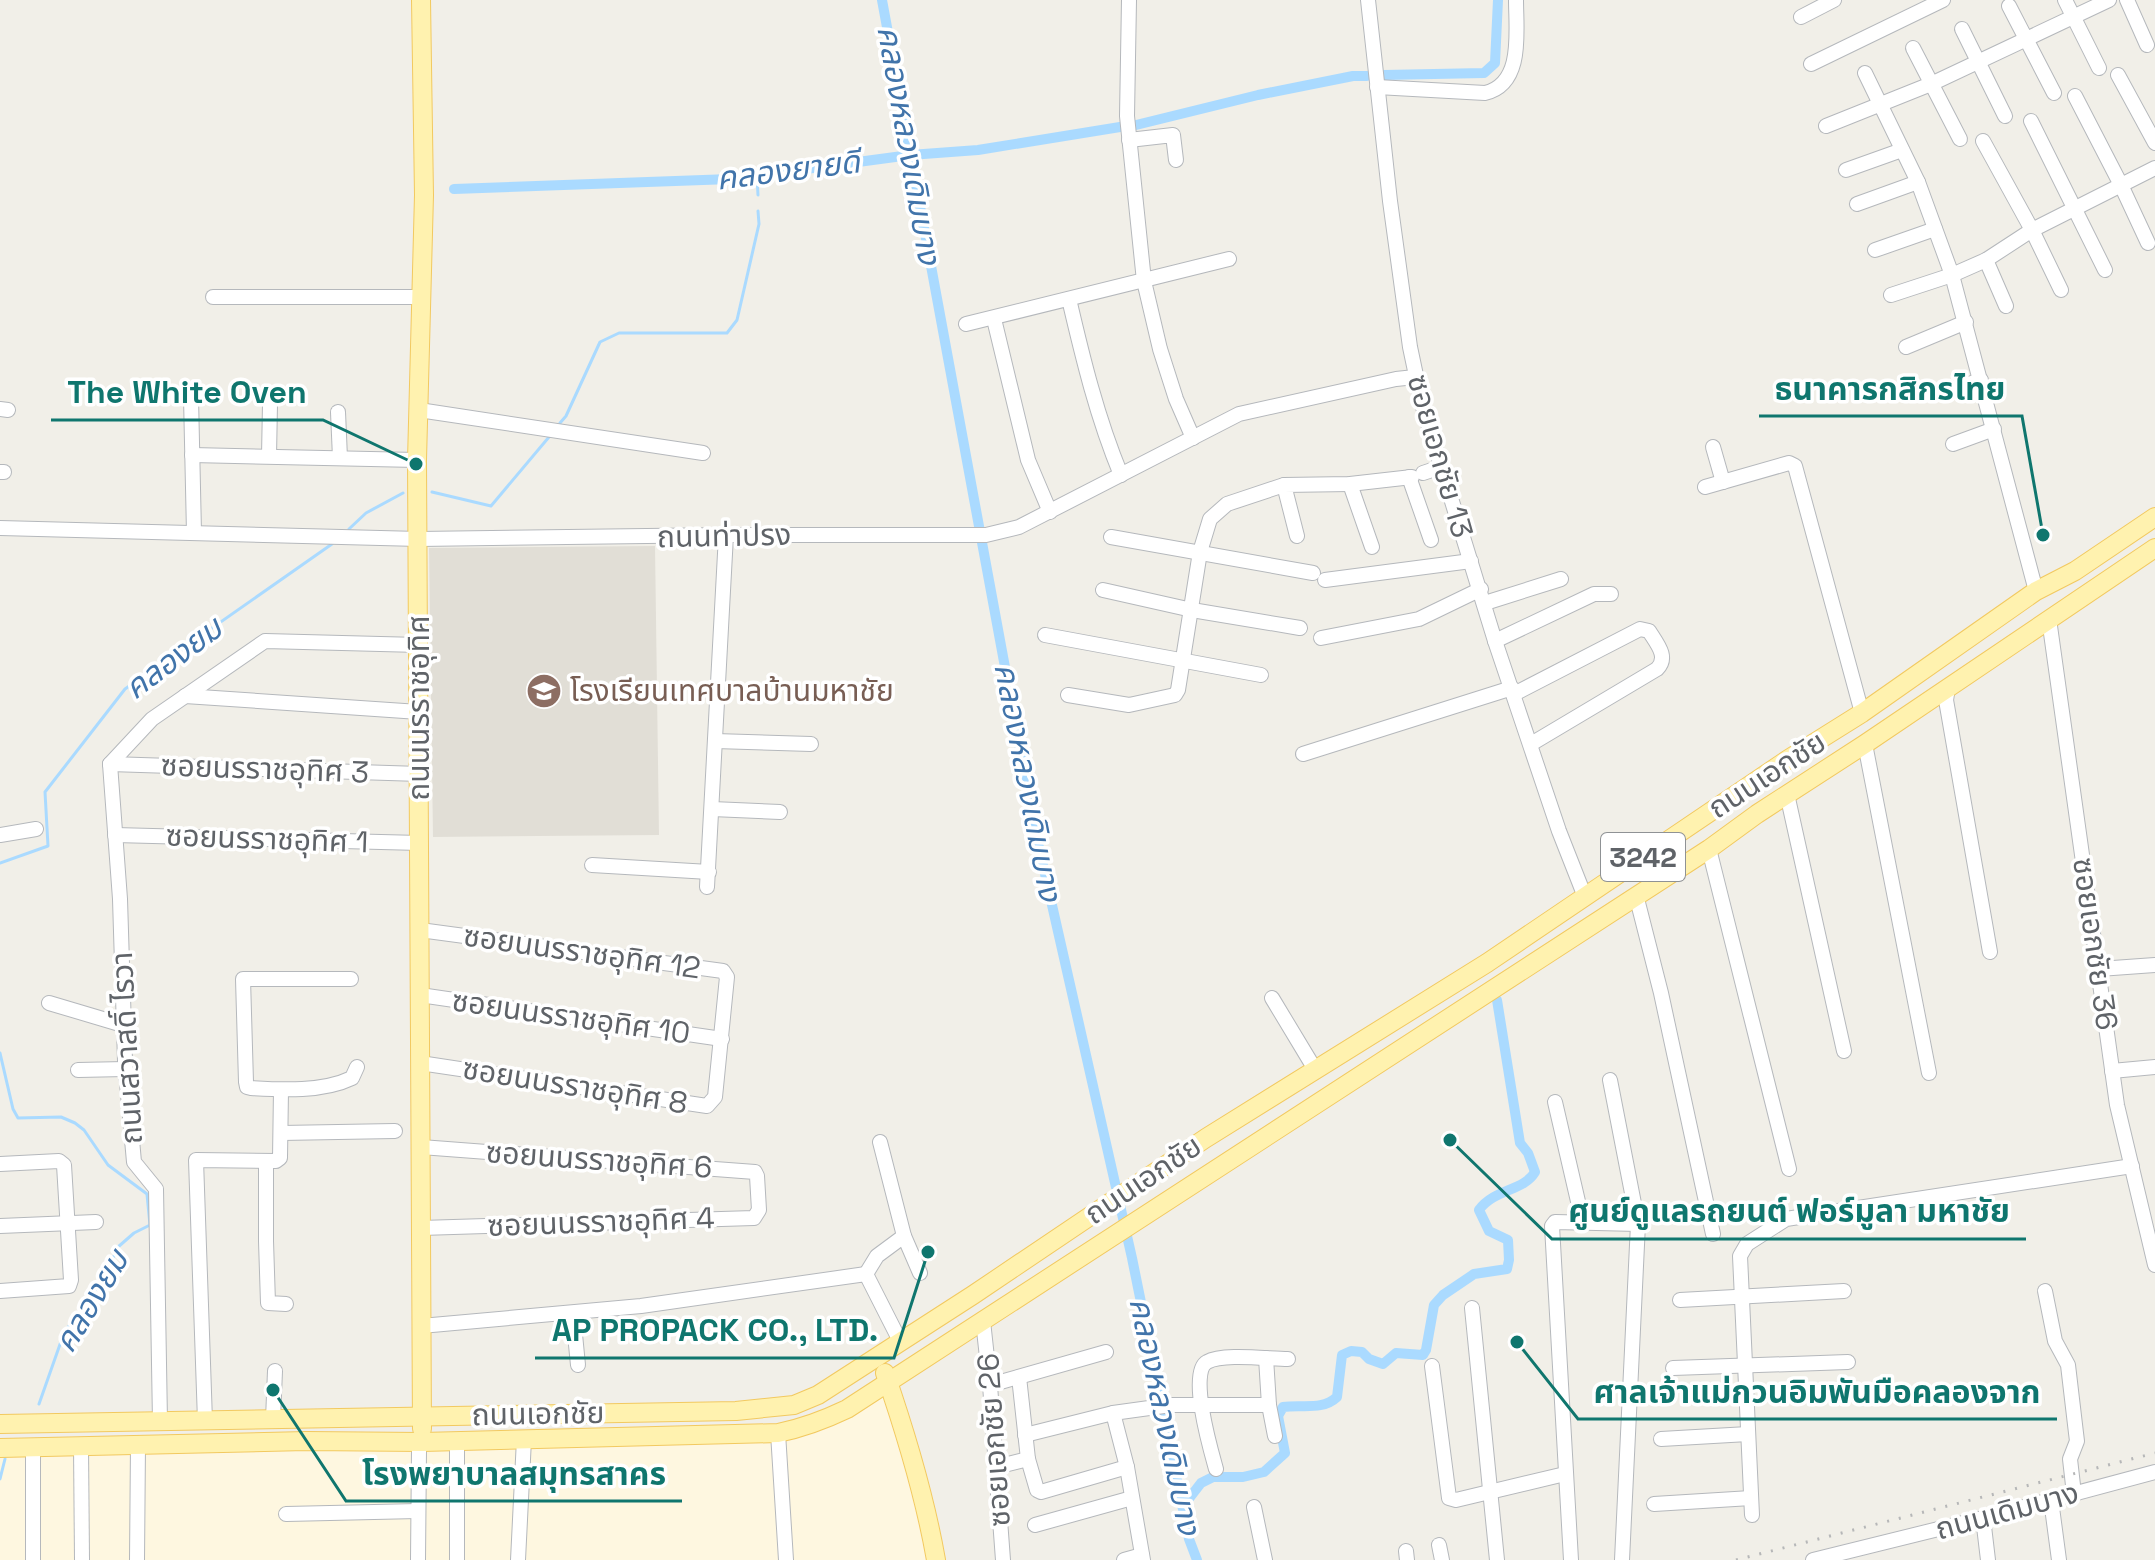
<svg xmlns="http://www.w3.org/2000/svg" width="2155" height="1560" font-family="'Space Grotesk','Noto Sans Thai',sans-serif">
<rect width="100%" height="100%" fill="#f1efe8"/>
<polygon fill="#fef7e0" points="888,1382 932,1560 0,1560 0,1448 778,1433"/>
<polygon fill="#e1ded6" points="655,546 659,835 433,837 429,548"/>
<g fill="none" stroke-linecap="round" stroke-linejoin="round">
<g stroke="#aadaff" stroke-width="3">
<polyline points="757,176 758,195"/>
<polyline points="560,423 566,416 600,342 619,333 727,333 737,320 759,224 758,211"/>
<polyline points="432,492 491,506 549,437"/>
<polyline points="349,529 366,513 403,493"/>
<polyline points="0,863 48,846 45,792 125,689 332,544"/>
<polyline points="0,1053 13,1109 18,1118 61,1117 75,1123 84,1130 108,1165 147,1194 150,1225 134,1233 118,1247 104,1278 64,1333 39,1404"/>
<polyline points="0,1479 5,1459"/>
</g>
<g stroke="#aadaff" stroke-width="10">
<polyline points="882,0 1035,830 1132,1258 1189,1539 1197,1560"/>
<polyline points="1384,75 1484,73 1495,63 1498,0"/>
<polyline points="1136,125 1258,95 1353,76 1367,76"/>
<polyline points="454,189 731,179 910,155 978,150 1120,127"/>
<path d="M1184,1505L1201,1483L1213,1477H1243L1264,1472L1285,1453L1278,1416L1283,1407C1302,1404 1322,1411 1337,1397L1342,1355L1351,1351L1362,1352L1369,1359L1383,1364L1396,1353L1423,1355L1426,1350L1434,1305L1443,1295L1474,1274L1507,1269L1509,1260L1508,1240L1489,1231L1479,1210C1494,1189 1524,1191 1535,1172L1528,1153L1520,1143L1497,1000"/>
</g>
<defs>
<g id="minor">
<polyline points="1129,0 1127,116 1144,281 1160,349 1176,399 1193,438"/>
<polyline points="1368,0 1390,201 1410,347 1422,404 1495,641 1559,831 1585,897"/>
<polyline points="2065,0 2099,68"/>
<polyline points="2127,0 2147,45"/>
<polyline points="2009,6 2054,93"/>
<polyline points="1801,17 1834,0"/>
<polyline points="1962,29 2005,116"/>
<polyline points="1913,48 1960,139"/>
<polyline points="1811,64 1943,0"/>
<polyline points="1865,73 1918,182 1952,275 2036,591"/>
<polyline points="2118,75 2155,143"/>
<path d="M1377,87L1485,93C1524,84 1516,31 1516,0"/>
<polyline points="2075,96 2121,185 2148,243"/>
<polyline points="2031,121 2105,270"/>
<polyline points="1826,126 1931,84 2109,0"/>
<polyline points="1129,140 1173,135 1176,160"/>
<polyline points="1983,141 2032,230 2061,290"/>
<polyline points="1846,170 1902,150"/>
<polyline points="1857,204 1918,182"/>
<polyline points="1875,250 1935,229"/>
<polyline points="1986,260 2006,306"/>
<polyline points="1891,295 1952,275 1986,260 2032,230 2155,168"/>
<polyline points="213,297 420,297"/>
<path d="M1069,299C1083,359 1097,417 1121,475"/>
<polyline points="994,319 1028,460 1050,512"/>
<polyline points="966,324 1229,259"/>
<polyline points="1906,347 1966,322"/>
<polyline points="1939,394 1981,380"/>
<polyline points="191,397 194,533"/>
<polyline points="0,409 8,410"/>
<polyline points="419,410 703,453"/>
<polyline points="338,412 340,458"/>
<polyline points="1953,444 1994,429"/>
<polyline points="1713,447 1723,482"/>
<polyline points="192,455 417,460"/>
<polyline points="269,456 270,404"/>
<polyline points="0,472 4,472"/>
<polyline points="1423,473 1441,467"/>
<polyline points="1409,477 1431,540"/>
<polyline points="1350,484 1372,547"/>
<polyline points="1705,487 1789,463 1795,466 1862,713"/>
<polyline points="0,528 419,539 726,535 986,535 1019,527 1239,414 1396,379 1415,377"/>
<polyline points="1297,536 1284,485 1350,484 1412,477"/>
<polyline points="1111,537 1313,573"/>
<polyline points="1325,580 1471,561"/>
<polyline points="1103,590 1192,610 1300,628"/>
<polyline points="1485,603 1561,579"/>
<polyline points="2049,619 2117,1105 2155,1265"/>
<polyline points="1045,635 1261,675"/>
<polyline points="1321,638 1419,619 1481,589"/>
<polyline points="1495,641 1594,594 1611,594"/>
<polyline points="1948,688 1946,700 1990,952"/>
<path d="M1514,694L1640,629L1649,631C1657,644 1669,657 1657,669L1531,744"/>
<polyline points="1068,695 1129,705 1175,695 1178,690 1200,552 1210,519 1227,504 1284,485"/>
<polyline points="185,696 419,712"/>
<polyline points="715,741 811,744"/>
<polyline points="1865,744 1929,1073"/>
<polyline points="1303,754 1512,688"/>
<polyline points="110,764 120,899 125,1061 134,1162 156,1189 160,1421"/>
<polyline points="110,764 152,719 265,641 419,645"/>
<polyline points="110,764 420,774"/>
<polyline points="1787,794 1844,1051"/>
<polyline points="712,809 780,812"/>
<polyline points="0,835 36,829"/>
<polyline points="115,835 420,843"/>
<polyline points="1709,849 1789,1169"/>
<polyline points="592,865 709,872"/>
<polyline points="707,887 726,535"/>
<polyline points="1636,895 1661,993 1713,1234"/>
<polyline points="420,930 723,971 727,977 715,1097 707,1106 420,1063"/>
<polyline points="2099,969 2155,965"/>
<path d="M351,979H243L246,1082L247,1087L251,1088C282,1090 323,1092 352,1078L357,1067"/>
<polyline points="420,995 722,1039"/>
<polyline points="1272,998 1316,1071"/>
<polyline points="49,1003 123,1025"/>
<polyline points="78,1070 125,1069"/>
<polyline points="2112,1071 2155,1067"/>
<polyline points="1610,1080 1638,1224 1622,1560"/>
<polyline points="1555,1102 1583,1223"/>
<polyline points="281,1133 395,1131"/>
<polyline points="880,1142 904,1236 920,1273"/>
<polyline points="421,1147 755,1172 757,1176 759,1210 754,1218 421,1228"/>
<polyline points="266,1161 266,1241 268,1303 286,1304"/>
<polyline points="0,1164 59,1161 64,1165 71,1280 69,1286 0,1291"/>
<polyline points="0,1226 96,1222"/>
<polyline points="866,1274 877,1256 904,1236"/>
<polyline points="2045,1291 2055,1341 2068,1365 2076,1433 2077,1441 2070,1459 2074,1494"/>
<polyline points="1680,1300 1844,1291"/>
<polyline points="1472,1308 1497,1560"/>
<polyline points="573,1314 578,1365"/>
<polyline points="983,1321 990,1385 1003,1560"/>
<polyline points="421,1326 641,1306 866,1274 900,1341"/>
<polyline points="1266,1358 1269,1405 1275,1436"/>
<polyline points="1432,1366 1449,1498 1456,1500 1565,1474"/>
<polyline points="1673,1368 1848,1362"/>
<polyline points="1019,1377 1028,1459"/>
<polyline points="990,1385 1106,1352"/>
<polyline points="273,1419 275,1371"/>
<polyline points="205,1421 196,1160 276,1161 280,1158 281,1090"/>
<polyline points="778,1433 786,1560"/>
<polyline points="1025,1435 1113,1413"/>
<polyline points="1661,1439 1748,1434"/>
<polyline points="457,1441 457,1560"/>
<polyline points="81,1446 82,1560"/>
<polyline points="996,1467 1028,1459 1037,1490 1041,1492 1127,1467"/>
<path d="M1216,1469C1211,1451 1188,1372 1207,1362C1223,1353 1268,1359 1288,1359"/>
<polyline points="2051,1500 2059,1560"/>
<polyline points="1654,1504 1751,1498"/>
<polyline points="1254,1507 1265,1560"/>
<polyline points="286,1514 418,1511"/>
<polyline points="1752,1515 1740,1256 1747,1244 1786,1219 2132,1166"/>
<polyline points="1983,1518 1988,1560"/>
<polyline points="1035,1525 1132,1498"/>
<polyline points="1439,1545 1442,1560"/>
<polyline points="1406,1551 1407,1560"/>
<polyline points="33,1560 33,1447"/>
<polyline points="137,1560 138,1445"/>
<polyline points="418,1560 419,1450 422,1442"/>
<polyline points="518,1560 524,1439"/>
<polyline points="1124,1560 1142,1555"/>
<polyline points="1143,1560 1127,1467 1113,1413 1171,1405 1269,1405"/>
<polyline points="1571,1560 1552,1226 1555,1222 1638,1224"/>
<polyline points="1813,1560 1983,1518 2155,1472"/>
</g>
<g id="major">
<polyline points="421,0 424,195 417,460 422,1429"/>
<path d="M885,1373C906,1434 925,1497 936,1560"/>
<polyline points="0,1424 736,1411 794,1405 818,1395 973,1295 1206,1138 1487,963 1787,760 1862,713 2036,591 2075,571 2155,517"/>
<path d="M0,1448L306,1441L422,1442L778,1433C803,1428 824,1420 847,1409L1709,849L1757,814L1865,744L2155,548"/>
</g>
</defs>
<use href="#minor" stroke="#b5b8bc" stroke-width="16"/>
<use href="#major" stroke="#f2c960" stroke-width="20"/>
<use href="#minor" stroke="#fff" stroke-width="14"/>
<use href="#major" stroke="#fff2af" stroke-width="18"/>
<polyline stroke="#b6b7b8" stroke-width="3" stroke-dasharray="2 10" stroke-linecap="butt" points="1736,1560 2155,1453"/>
</g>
<defs>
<symbol id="school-disc" viewBox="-11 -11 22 22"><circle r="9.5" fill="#8d6e63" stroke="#fff"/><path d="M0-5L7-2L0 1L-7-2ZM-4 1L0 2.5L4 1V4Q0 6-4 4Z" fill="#fff"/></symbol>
</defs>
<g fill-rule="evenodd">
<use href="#school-disc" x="524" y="671" width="40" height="40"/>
</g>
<g text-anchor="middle" stroke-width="7" stroke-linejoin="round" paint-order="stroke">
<rect fill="#fff" stroke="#8f9295" stroke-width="2" x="1601" y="833" width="84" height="48" rx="6"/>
<g font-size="28" font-weight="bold" fill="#5f6368">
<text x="1643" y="867">3242</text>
</g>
<g font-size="30" fill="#5f6368" stroke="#fff">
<text transform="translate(1440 456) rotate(74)" y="10">ซอยเอกชัย 13</text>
<text transform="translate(724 536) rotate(-1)" y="10">ถนนท่าปรง</text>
<text transform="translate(419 708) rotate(-90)" y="10">ถนนนรราชอุทิศ</text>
<text transform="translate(265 769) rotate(2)" y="10">ซอยนรราชอุทิศ 3</text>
<text transform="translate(1767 775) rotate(-33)" y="10">ถนนเอกชัย</text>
<text transform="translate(267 839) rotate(2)" y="10">ซอยนรราชอุทิศ 1</text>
<text transform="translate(2095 944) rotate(82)" y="10">ซอยเอกชัย 36</text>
<text transform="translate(582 952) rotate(8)" y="10">ซอยนนรราชอุทิศ 12</text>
<text transform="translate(571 1017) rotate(8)" y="10">ซอยนนรราชอุทิศ 10</text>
<text transform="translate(127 1048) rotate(-93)" y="10">ถนนสวาสดิ์ ไรวา</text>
<text transform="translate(575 1086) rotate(9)" y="10">ซอยนนรราชอุทิศ 8</text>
<text transform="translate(599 1160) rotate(4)" y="10">ซอยนนรราชอุทิศ 6</text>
<text transform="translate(1143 1180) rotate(-34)" y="10">ถนนเอกชัย</text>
<text transform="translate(601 1222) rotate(-2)" y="10">ซอยนนรราชอุทิศ 4</text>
<text transform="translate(538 1414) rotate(-1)" y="10">ถนนเอกชัย</text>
<text transform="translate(994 1440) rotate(-94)" y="10">ซอยเอกชัย 26</text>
<text transform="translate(2007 1511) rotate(-15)" y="10">ถนนเดิมบาง</text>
</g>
<g font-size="30" fill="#785e54" stroke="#fff" text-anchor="start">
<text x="570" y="701">โรงเรียนเทศบาลบ้านมหาชัย</text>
</g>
<g font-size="32" font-style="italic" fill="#4174aa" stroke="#fff">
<text transform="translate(909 145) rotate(80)" y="11">คลองหลวงเดิมบาง</text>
<text transform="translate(788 170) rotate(-7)" y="11">คลองยายดี</text>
<text transform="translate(173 658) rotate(-37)" y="11">คลองยม</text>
<text transform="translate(1028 782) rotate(79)" y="11">คลองหลวงเดิมบาง</text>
<text transform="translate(91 1301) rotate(-59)" y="11">คลองยม</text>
<text transform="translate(1165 1416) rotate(78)" y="11">คลองหลวงเดิมบาง</text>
</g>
</g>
<path fill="none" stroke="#0f766e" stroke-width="3" d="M2043 535L2022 416H1759M416 464L323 420H51M1450 1140L1552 1239H2026M928 1252L894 1358H535M1517 1342L1578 1419H2057M273 1390L346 1501H682"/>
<g fill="#0f766e" stroke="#fff" stroke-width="3">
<circle cx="2043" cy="535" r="8"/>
<circle cx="416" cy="464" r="8"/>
<circle cx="1450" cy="1140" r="8"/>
<circle cx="928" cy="1252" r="8"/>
<circle cx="1517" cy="1342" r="8"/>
<circle cx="273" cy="1390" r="8"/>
</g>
<g font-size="32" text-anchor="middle" font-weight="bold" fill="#0f766e" stroke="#fff" stroke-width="7" stroke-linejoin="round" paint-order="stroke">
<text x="1890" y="400">ธนาคารกสิกรไทย</text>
<text x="187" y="403">The White Oven</text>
<text x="1789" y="1222">ศูนย์ดูแลรถยนต์ ฟอร์มูลา มหาชัย</text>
<text x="715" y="1341">AP PROPACK CO., LTD.</text>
<text x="1817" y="1403">ศาลเจ้าแม่กวนอิมพันมือคลองจาก</text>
<text x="514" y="1485">โรงพยาบาลสมุทรสาคร</text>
</g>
</svg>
